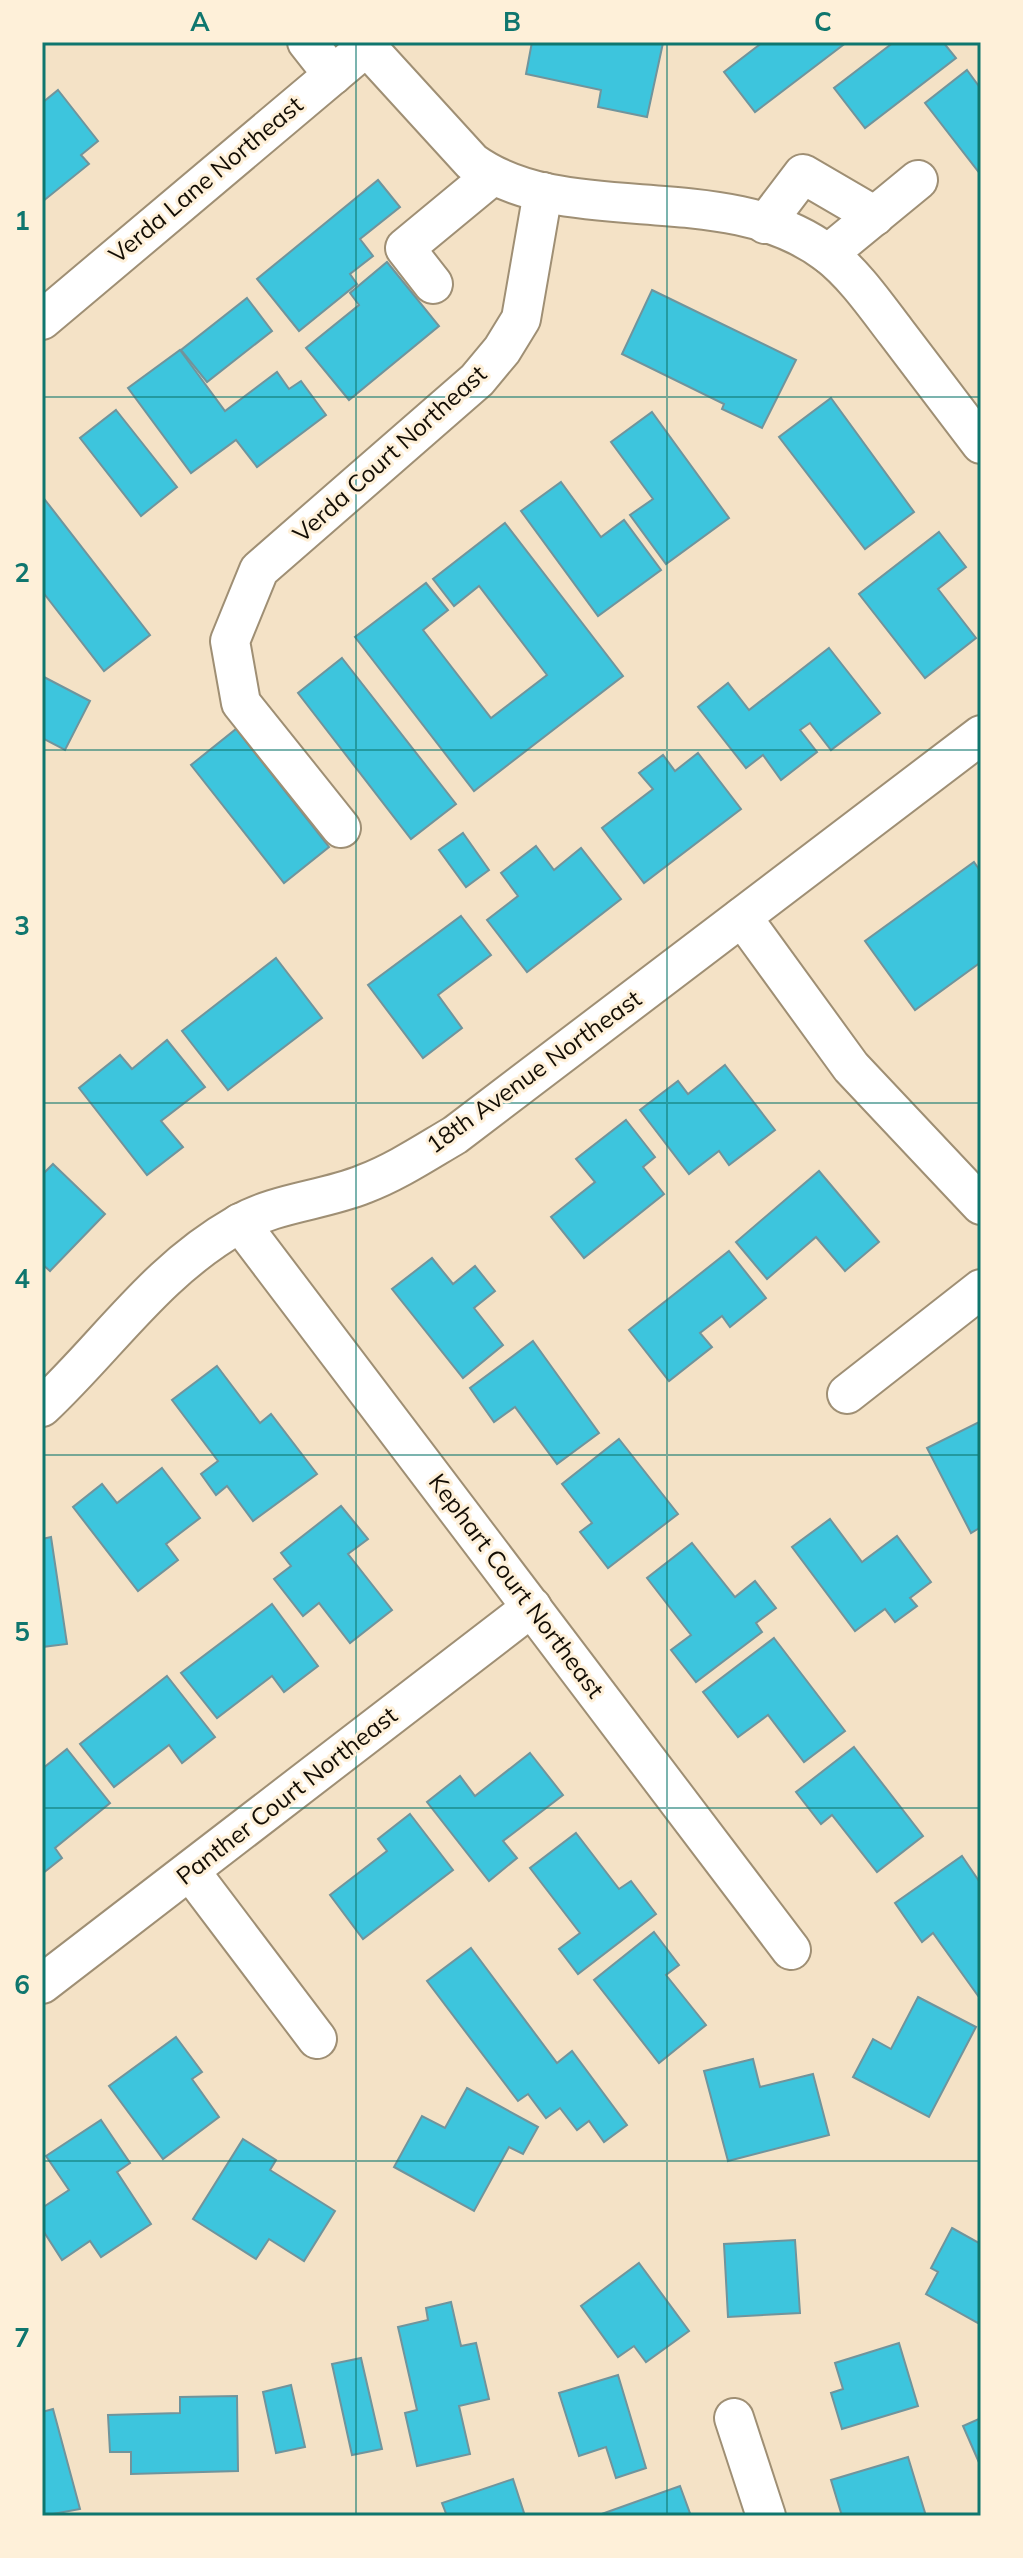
<svg xmlns="http://www.w3.org/2000/svg" width="1023" height="2558" font-family="Mulish,sans-serif">
<rect width="100%" height="100%" fill="#f4e2c6"/>
<g fill="#3dc5dd" stroke="#70949c" stroke-width="2">
<polygon points="532,42 663,43 647,117 598,107 601,90 526,74"/>
<polygon points="763,42 847,42 755,112 724,72"/>
<polygon points="894,42 943,42 956,58 865,128 834,88"/>
<polygon points="967,70 981,89 981,175 925,103"/>
<polygon points="58,90 98,141 81,155 89,164 42,202 42,103"/>
<polygon points="378,180 400,207 360,239 373,256 350,274 357,284 299,331 257,279"/>
<polygon points="387,262 439,326 349,400 306,348 359,305 350,293"/>
<polygon points="652,290 796,360 762,428 722,409 724,404 622,354"/>
<polygon points="247,298 272,331 207,382 181,350"/>
<polygon points="180,350 225,411 277,372 289,389 301,381 326,415 257,467 236,440 191,473 128,388"/>
<polygon points="831,398 914,512 865,549 779,437"/>
<polygon points="116,410 177,487 141,516 80,438"/>
<polygon points="652,412 729,518 666,564 630,515 653,499 611,442"/>
<polygon points="561,482 601,537 624,520 661,570 598,616 521,511"/>
<polygon points="42,496 150,635 104,671 42,591"/>
<polygon points="505,523 623,676 474,791 355,637 426,583 448,610 423,630 491,718 547,675 479,586 454,606 433,579"/>
<polygon points="939,532 966,567 938,589 976,638 925,678 859,594"/>
<polygon points="829,648 880,713 831,750 810,723 800,730 817,752 781,780 763,755 746,768 698,707 728,683 749,710"/>
<polygon points="342,658 456,804 411,839 298,693"/>
<polygon points="42,676 90,701 65,750 42,738"/>
<polygon points="236,729 329,847 284,883 191,765"/>
<polygon points="698,753 741,809 644,883 602,828 653,789 639,773 663,755 675,771"/>
<polygon points="463,833 489,870 466,887 439,850"/>
<polygon points="536,846 554,870 581,848 621,899 527,972 487,920 518,896 501,873"/>
<polygon points="974,862 981,872 981,962 915,1010 865,941"/>
<polygon points="461,916 491,955 438,995 462,1028 423,1058 368,985"/>
<polygon points="276,958 322,1018 228,1090 182,1031"/>
<polygon points="167,1040 205,1087 161,1121 183,1147 147,1175 79,1088 120,1055 132,1069"/>
<polygon points="725,1065 775,1130 729,1165 719,1151 689,1174 640,1110 678,1081 688,1094"/>
<polygon points="626,1120 655,1157 643,1167 664,1194 584,1258 551,1217 595,1182 576,1159"/>
<polygon points="53,1164 105,1214 50,1271 42,1264 42,1175"/>
<polygon points="819,1171 879,1242 845,1271 816,1237 767,1279 736,1242"/>
<polygon points="729,1251 766,1298 730,1327 722,1316 700,1333 712,1347 669,1381 629,1330"/>
<polygon points="432,1258 453,1284 475,1266 495,1291 474,1308 503,1345 463,1378 392,1289"/>
<polygon points="533,1341 599,1433 557,1464 515,1407 494,1422 470,1388"/>
<polygon points="217,1366 260,1423 271,1414 317,1474 253,1521 227,1486 216,1495 201,1474 218,1461 172,1400"/>
<polygon points="981,1421 981,1527 971,1533 927,1448"/>
<polygon points="619,1439 678,1514 608,1568 580,1532 592,1523 562,1484"/>
<polygon points="162,1468 200,1518 166,1544 178,1560 138,1591 73,1507 102,1484 117,1503"/>
<polygon points="341,1506 368,1539 348,1554 392,1610 350,1643 319,1603 303,1616 274,1579 291,1566 281,1553"/>
<polygon points="830,1519 862,1562 897,1536 931,1582 910,1598 917,1606 895,1622 885,1609 855,1631 792,1547"/>
<polygon points="51,1537 67,1644 42,1647 42,1539"/>
<polygon points="692,1543 735,1597 755,1581 776,1608 756,1623 762,1632 696,1682 671,1650 691,1635 647,1578"/>
<polygon points="272,1604 318,1666 284,1692 272,1676 217,1718 181,1673"/>
<polygon points="774,1638 845,1731 804,1762 768,1715 738,1737 703,1692"/>
<polygon points="167,1676 215,1737 182,1763 169,1745 114,1787 80,1744"/>
<polygon points="854,1747 923,1836 877,1872 832,1815 821,1824 796,1792"/>
<polygon points="67,1749 110,1803 55,1848 62,1858 42,1874 42,1769"/>
<polygon points="530,1753 563,1795 503,1841 517,1858 489,1881 427,1802 460,1776 475,1796"/>
<polygon points="410,1814 453,1870 363,1939 330,1895 387,1851 378,1839"/>
<polygon points="576,1833 619,1889 631,1881 656,1914 578,1974 559,1949 580,1933 530,1868"/>
<polygon points="962,1856 981,1884 981,2000 933,1933 922,1942 895,1903"/>
<polygon points="654,1932 679,1965 666,1975 706,2025 659,2063 594,1980"/>
<polygon points="471,1948 557,2063 572,2051 627,2125 604,2142 589,2121 577,2130 560,2108 546,2118 528,2094 518,2101 427,1981"/>
<polygon points="918,1997 976,2027 929,2117 853,2077 873,2039 891,2049"/>
<polygon points="176,2037 202,2072 192,2079 219,2117 163,2159 109,2086"/>
<polygon points="753,2059 760,2087 813,2074 829,2135 728,2161 704,2071"/>
<polygon points="467,2088 538,2127 523,2154 509,2147 474,2211 394,2167 422,2116 445,2128"/>
<polygon points="101,2120 130,2163 117,2172 151,2224 101,2257 90,2241 62,2260 42,2229 42,2208 69,2190 46,2156"/>
<polygon points="243,2139 276,2160 270,2170 335,2211 304,2261 269,2239 256,2259 193,2219"/>
<polygon points="952,2228 981,2244 981,2317 978,2323 926,2294 938,2272 931,2268"/>
<polygon points="795,2240 800,2313 728,2317 724,2244"/>
<polygon points="639,2263 689,2331 646,2362 634,2346 618,2357 581,2306"/>
<polygon points="451,2302 461,2346 476,2343 489,2399 459,2406 470,2454 417,2466 405,2413 417,2410 398,2327 428,2320 426,2308"/>
<polygon points="899,2343 918,2406 842,2429 831,2393 843,2389 835,2363"/>
<polygon points="361,2358 382,2449 352,2455 332,2364"/>
<polygon points="618,2375 646,2468 616,2478 606,2447 579,2456 559,2393"/>
<polygon points="291,2385 305,2447 276,2453 263,2392"/>
<polygon points="237,2396 238,2471 131,2474 131,2452 110,2452 108,2415 180,2413 180,2397"/>
<polygon points="53,2409 80,2509 42,2516 42,2412"/>
<polygon points="981,2418 981,2467 963,2426"/>
<polygon points="908,2457 926,2516 842,2516 831,2480"/>
<polygon points="513,2479 525,2516 447,2516 442,2503"/>
<polygon points="680,2486 691,2516 596,2516"/>
</g>
<g fill="none" stroke-linecap="round" stroke-linejoin="round">
<defs>
<g id="minor">
<polyline points="307,42 333,75"/>
<path d="M367,47L472,162C567,231 726,176 828,254C854,274 876,306 896,332C924,369 953,407 981,444"/>
<polyline points="765,224 803,174 875,216"/>
<polyline points="828,254 918,180"/>
<polyline points="433,284 405,248 492,176"/>
<polyline points="42,320 372,42"/>
<polyline points="341,828 241,703 230,641 259,570 477,380 502,350 521,319 543,192"/>
<polyline points="742,917 851,1067 981,1205"/>
<polyline points="240,1223 791,1950"/>
<polyline points="847,1394 981,1289"/>
<path d="M42,1407C108,1345 156,1271 237,1225C277,1202 322,1201 364,1184C396,1172 426,1152 455,1135L981,735"/>
<polyline points="190,1871 317,2039"/>
<polyline points="42,1984 532,1607"/>
<polyline points="734,2418 766,2516"/>
</g>
</defs>
<use href="#minor" stroke="#9f8f74" stroke-width="42"/>
<use href="#minor" stroke="#fff" stroke-width="38"/>
</g>
<path fill="none" stroke="#0f766e" stroke-width="2" stroke-opacity="0.55" d="M356,42V2516M667,42V2516M42,397H981M42,750H981M42,1103H981M42,1455H981M42,1808H981M42,2161H981"/>
<g text-anchor="middle" stroke-width="6" stroke-linejoin="round" paint-order="stroke">
<g font-size="24" fill="#130d04" stroke="#fef0d9">
<text transform="translate(206 180) rotate(-40)" y="8">Verda Lane Northeast</text>
<text transform="translate(390 454) rotate(-42)" y="8">Verda Court Northeast</text>
<text transform="translate(534 1072) rotate(-36)" y="8">18th Avenue Northeast</text>
<text transform="translate(516 1586) rotate(53)" y="8">Kephart Court Northeast</text>
<text transform="translate(287 1796) rotate(-38)" y="8">Panther Court Northeast</text>
</g>
</g>
<rect width="1023" height="2558" fill="none" stroke="#fef0d9" stroke-width="88"/>
<rect x="44" y="44" width="935" height="2470" fill="none" stroke="#0f766e" stroke-width="3"/>
<g font-size="26" text-anchor="middle" font-weight="bold" fill="#0f766e">
<text x="200" y="31">A</text>
<text x="512" y="31">B</text>
<text x="823" y="31">C</text>
<text x="22" y="230">1</text>
<text x="22" y="582">2</text>
<text x="22" y="935">3</text>
<text x="22" y="1288">4</text>
<text x="22" y="1641">5</text>
<text x="22" y="1994">6</text>
<text x="22" y="2347">7</text>
</g>
</svg>
